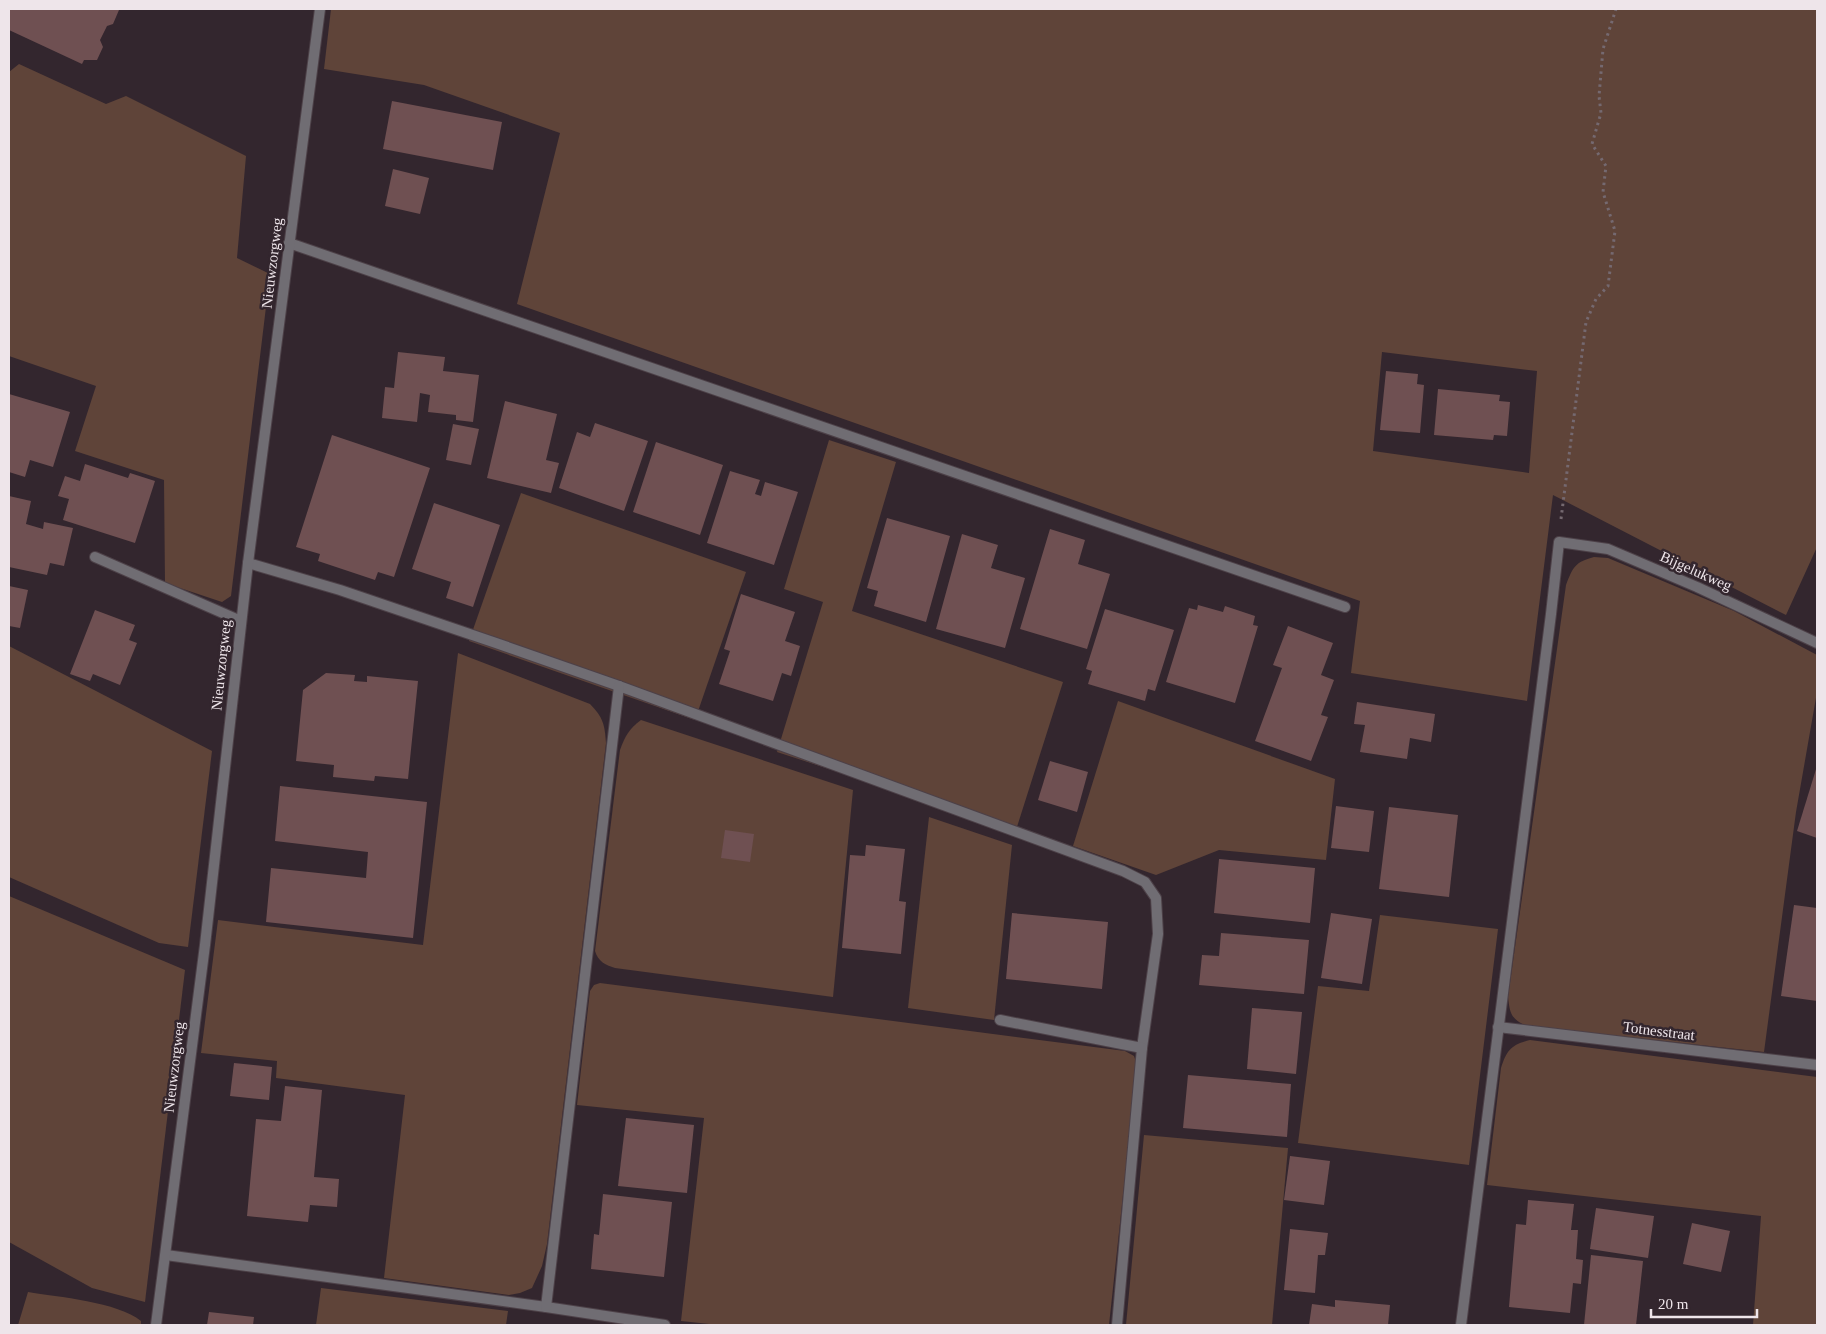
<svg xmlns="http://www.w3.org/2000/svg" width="1826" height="1334" font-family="Georgia,serif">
<rect width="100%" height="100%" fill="#33262e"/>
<g fill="#5f4439" fill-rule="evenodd">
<path d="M331,9H1817V547L1786,615L1553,495L1527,701L1351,673L1360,601L517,304L560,133L424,85L324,69ZM1382,352L1537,371L1529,473L1373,451Z"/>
<polygon points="19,64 106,104 126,96 246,156 237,258 270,274 231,596 222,602 165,583 164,480 75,451 96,386 9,356 9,72"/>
<polygon points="829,440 896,462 852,611 1063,682 1016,830 777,752 823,602 784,589"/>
<polygon points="521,493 746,572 695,720 469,641"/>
<path d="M1594,557L1608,558L1734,611L1817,655V692L1796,812L1764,1052L1527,1026C1511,1019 1510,1014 1508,997L1566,585C1573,567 1575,562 1594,557Z"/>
<polygon points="9,646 212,751 188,947 159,943 9,877"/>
<path d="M458,653L590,704C603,717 605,725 606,743L547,1244L542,1266L532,1288L520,1293L509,1295L384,1278L405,1095L276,1078L277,1061L201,1053L218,920L423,945Z"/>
<polygon points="1118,701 1335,779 1326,860 1219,850 1156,875 1073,846"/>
<path d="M641,720L853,790L833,997L615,968C605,965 598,961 595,951L620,750C625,736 629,729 641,720Z"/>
<polygon points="929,817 1012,845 994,1020 908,1008"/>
<polygon points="9,896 185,970 145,1302 92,1288 9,1242"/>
<polygon points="1380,915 1498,929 1469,1165 1298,1143 1318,986 1369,991"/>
<polygon points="600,983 1125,1051 1134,1056 1137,1065 1109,1325 719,1325 681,1321 704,1118 577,1105 590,991 594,985"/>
<path d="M1530,1040L1817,1077V1325H1753L1761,1216L1487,1185L1501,1068C1507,1050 1511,1045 1530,1040Z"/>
<polygon points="1144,1135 1288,1148 1272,1325 1126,1325"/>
<polygon points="321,1288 508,1311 506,1325 316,1325"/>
<path d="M28,1292C58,1297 118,1302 141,1321V1325H18Z"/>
</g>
<g fill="#6f5052">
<polygon points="9,9 118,9 119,10 113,24 107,26 100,40 103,47 97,60 84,60 82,64 9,30"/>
<polygon points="392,101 502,122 493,170 383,149"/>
<polygon points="393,169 429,178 420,214 385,206"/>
<polygon points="398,352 445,357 443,371 479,375 473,422 456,420 456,415 428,412 430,395 420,393 417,422 382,418 385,387 394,388"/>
<polygon points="1386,371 1418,374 1417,384 1424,385 1420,433 1380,430"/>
<polygon points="1438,389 1500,395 1499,401 1510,402 1507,436 1494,435 1493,440 1434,435"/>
<polygon points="9,394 70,412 53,467 30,460 25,477 9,472"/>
<polygon points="505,401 557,414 546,460 559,463 551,493 487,478"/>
<polygon points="595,423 648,441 624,511 559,488 577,432 590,437"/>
<polygon points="453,424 479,429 471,465 446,460"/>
<polygon points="332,435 430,468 394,577 378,572 375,580 318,561 320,554 296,547"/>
<polygon points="656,442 723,465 700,535 633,512"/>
<polygon points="85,464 128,478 130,473 155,481 135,543 63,520 69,499 58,496 65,476 80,481"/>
<polygon points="730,471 760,480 755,494 761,496 765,482 798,492 774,565 707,543"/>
<polygon points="9,496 31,501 26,524 43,529 44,522 73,528 64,566 50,563 47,575 9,567"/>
<polygon points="434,503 500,525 473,607 446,598 451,582 412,569"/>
<polygon points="887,518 950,536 926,622 874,606 878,591 867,588"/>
<polygon points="1050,529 1085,540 1078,564 1110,574 1087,649 1020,629"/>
<polygon points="962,534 998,545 991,568 1025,578 1005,648 936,629"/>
<polygon points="9,586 28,590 20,628 9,626"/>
<polygon points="741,594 795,612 785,641 800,646 791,676 782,673 773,701 719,684 730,651 724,649"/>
<polygon points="1198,605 1223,612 1225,606 1255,616 1253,625 1258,626 1235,703 1166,682 1189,608 1197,610"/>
<polygon points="1105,609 1174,630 1155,691 1148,689 1145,701 1088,684 1092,671 1086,669"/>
<polygon points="95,610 135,625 129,640 137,643 120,685 93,674 90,681 70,674"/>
<polygon points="1288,626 1333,643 1321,675 1334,680 1321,715 1328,717 1311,761 1255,741 1282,668 1273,665"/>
<polygon points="326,673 355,675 354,681 367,682 367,676 418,681 408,779 375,776 374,781 333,777 334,765 296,761 303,690"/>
<polygon points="1357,702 1435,714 1431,742 1410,738 1407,759 1360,752 1365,725 1354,724"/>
<polygon points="1050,761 1088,772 1077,812 1038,800"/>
<polygon points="1817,766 1817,838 1797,831"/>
<polygon points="280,786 427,802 413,938 266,922 271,868 366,878 368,852 275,841"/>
<polygon points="1336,806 1374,811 1369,852 1331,848"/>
<polygon points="1389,807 1458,815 1449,897 1379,889"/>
<polygon points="725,830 754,834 750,862 721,858"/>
<polygon points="866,845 905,849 899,901 906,902 901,954 842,948 850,855 865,856"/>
<polygon points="1219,859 1315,868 1310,923 1214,913"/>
<polygon points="1794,905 1817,908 1817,1001 1781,996"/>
<polygon points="1012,913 1108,922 1102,989 1006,979"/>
<polygon points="1331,913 1372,919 1362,984 1321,978"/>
<polygon points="1221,933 1309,940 1304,994 1199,985 1202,955 1219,956"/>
<polygon points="1252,1008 1302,1012 1296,1074 1247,1069"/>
<polygon points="234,1063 272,1067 269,1100 230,1096"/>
<polygon points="1188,1075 1291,1084 1287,1137 1183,1128"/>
<polygon points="285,1086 322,1090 314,1177 339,1179 337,1207 310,1205 308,1222 247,1216 256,1119 281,1121"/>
<polygon points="626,1118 694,1125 687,1193 618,1186"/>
<polygon points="1290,1156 1330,1161 1324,1205 1284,1200"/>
<polygon points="603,1194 672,1202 664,1277 591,1269 594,1234 599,1235"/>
<polygon points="1528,1200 1574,1204 1571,1230 1578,1230 1576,1259 1583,1260 1581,1284 1573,1283 1570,1313 1509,1307 1516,1224 1526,1225"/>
<polygon points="1596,1208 1654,1216 1648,1258 1590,1249"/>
<polygon points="1692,1223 1730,1231 1721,1272 1683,1264"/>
<polygon points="1290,1229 1328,1233 1325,1255 1318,1255 1315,1293 1284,1290"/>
<polygon points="1591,1255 1643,1261 1636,1325 1584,1325"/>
<polygon points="1335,1300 1390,1305 1388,1325 1309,1325 1312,1304 1335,1307"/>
<polygon points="209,1312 254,1317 253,1325 207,1325"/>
</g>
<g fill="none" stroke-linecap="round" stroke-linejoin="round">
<defs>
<g id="lane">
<polyline points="289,243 1345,607"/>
<polyline points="95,557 241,621"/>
</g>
<g id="street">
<polyline points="248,563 340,590 496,643 619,686 1123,871 1145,882 1156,898 1158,934 1142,1048 1117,1325"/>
<polyline points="1000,1020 1142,1048"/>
<polyline points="1498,1027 1817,1065"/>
<polyline points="166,1255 546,1307 665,1325"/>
<polyline points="546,1307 619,686"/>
<polyline points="156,1325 205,945 248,563 320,9"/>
<polyline points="1461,1325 1551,614 1559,542 1608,549 1697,587 1817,643"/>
</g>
</defs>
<use href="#lane" stroke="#4d4148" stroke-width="12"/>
<use href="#street" stroke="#4d4148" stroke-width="12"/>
<polyline stroke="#756970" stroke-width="3" stroke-dasharray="2.5 4" stroke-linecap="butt" points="1561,519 1586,322 1596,299 1608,286 1615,231 1603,192 1606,166 1592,144 1601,113 1599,96 1603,49 1616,9"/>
<use href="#lane" stroke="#706d73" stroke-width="10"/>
<use href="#street" stroke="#706d73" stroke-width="10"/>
</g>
<g text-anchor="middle" stroke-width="5" stroke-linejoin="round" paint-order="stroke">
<g font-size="15" fill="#eee5ea" stroke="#33262e">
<text transform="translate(272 263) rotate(-83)" y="5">Nieuwzorgweg</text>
<text transform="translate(1696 571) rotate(24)" y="5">Bijgelukweg</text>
<text transform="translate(221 665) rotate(-84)" y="5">Nieuwzorgweg</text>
<text transform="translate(1659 1031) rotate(7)" y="5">Totnesstraat</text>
<text transform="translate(174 1067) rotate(-83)" y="5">Nieuwzorgweg</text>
</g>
</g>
<rect width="1826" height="1334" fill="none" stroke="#eee5ea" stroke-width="20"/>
<path d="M1651 1309v8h106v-8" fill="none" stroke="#eee5ea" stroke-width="2.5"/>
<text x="1658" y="1309" font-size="15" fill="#eee5ea" stroke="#33262e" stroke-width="4" paint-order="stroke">20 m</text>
</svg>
